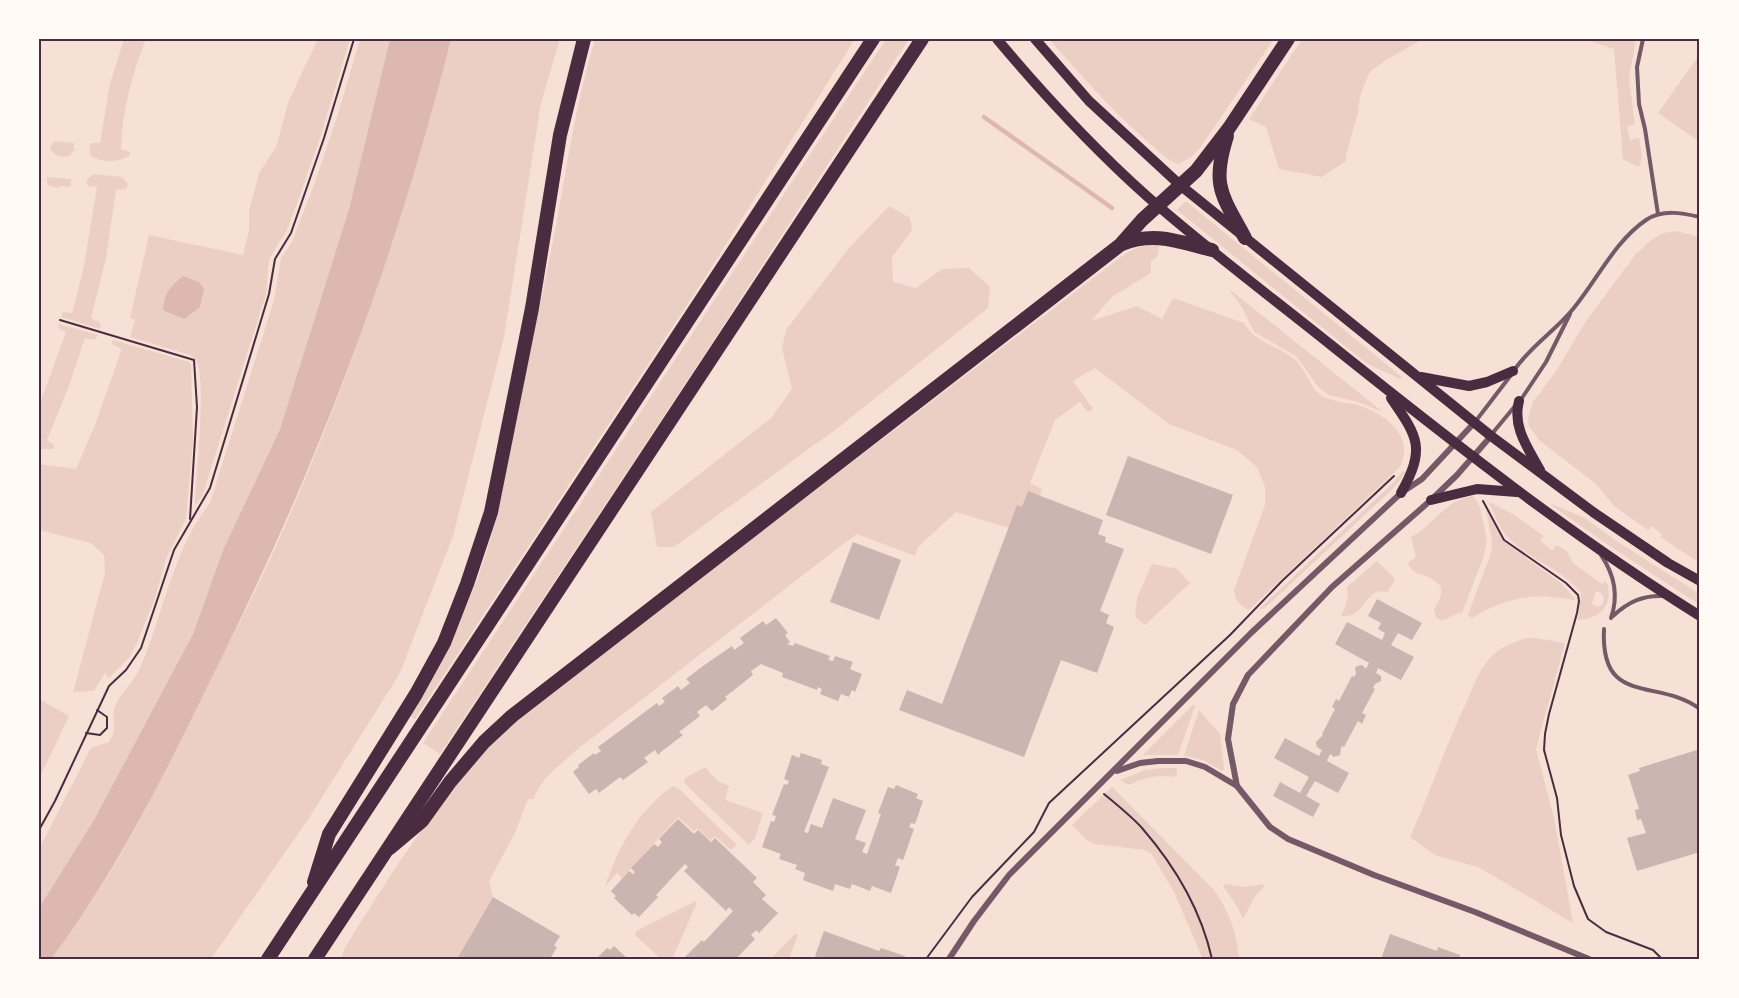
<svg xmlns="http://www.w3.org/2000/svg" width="1739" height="998" font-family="Manrope,sans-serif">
<rect width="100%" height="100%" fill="#f7e1d7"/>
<g fill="#ebcfc5" fill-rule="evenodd">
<path d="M124,39H146C132,74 122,111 121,149L130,152V155C120,163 101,163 91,156L89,146L92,143H100L110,84Z"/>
<path d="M318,39H350L320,138L297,204L286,232L269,259L266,294L208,478L202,497L195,505C195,480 208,374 195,359C193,356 190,355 187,354L130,337L135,320L130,318L149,235L243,255L249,231V211L259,173L276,147L289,100Z"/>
<path d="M360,39H390L349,209L280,429L223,550L193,634L94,820L39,908V849L91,748L109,742C119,725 111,726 114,711C117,695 134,683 140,668C164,613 172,551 210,503L274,300L281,258L292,242L315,182L338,114Z"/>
<path d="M451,39H560L541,103L504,337L453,536L400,673L309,818L211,959H51C76,925 100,890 121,854C150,805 173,751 199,700C219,661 240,622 259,583C341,409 402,225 451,39Z"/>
<path d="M595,39H855L706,276L415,719L409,716C439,664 465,617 484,560C498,516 506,472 515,427C528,361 542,296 555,231C567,166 576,102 595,39Z"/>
<polygon points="886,39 909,39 706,352 440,754 423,743"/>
<path d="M1049,39H1274L1200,148L1191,157L1179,164C1167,161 1158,150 1149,143C1112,111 1081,75 1049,39Z"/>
<polygon points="1302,39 1423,39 1386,60 1369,73 1360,96 1358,113 1346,155 1346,161 1322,177 1279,169 1266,127 1249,119"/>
<polygon points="1585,39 1636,39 1629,79 1635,124 1627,127 1630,140 1639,138 1642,156 1640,166 1636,166 1623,159 1614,49"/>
<polygon points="1700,54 1700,142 1658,113"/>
<path d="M54,141L74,143V150L69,156C60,158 53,156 50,147Z"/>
<polygon points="93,174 122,177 128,185 126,189 116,190 106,258 91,318 101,323 100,329 61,317 63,312 72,313 84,266 97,187 89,186 86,183 88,179"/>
<polygon points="47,177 71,179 71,185 68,187 60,186 59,188 47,185"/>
<polygon points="1185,202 1187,202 1402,377 1400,379 1366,363 1177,210"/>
<polygon points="889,206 910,218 912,230 892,257 893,282 916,288 942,269 969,268 990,287 988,308 839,427 674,547 657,547 651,512 771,418 792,389 782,348 786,330 849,248"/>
<polygon points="1676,231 1700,237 1700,563 1660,537 1662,534 1652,526 1648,530 1615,507 1596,484 1539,440 1529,426 1528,418 1533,402 1556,371 1586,321 1635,255 1650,241 1663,233"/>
<path d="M1159,244L1158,256L1151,261V273L1112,297L1091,321L1137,306L1162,319L1173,298L1244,323C1257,345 1277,344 1295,360C1307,370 1309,387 1322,396C1333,402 1346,402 1358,405C1386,414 1415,436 1400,467L1249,610C1240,606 1235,600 1234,590L1265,505V487L1257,467L1237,450L1169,424L1095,368L1073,381L1093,409L1088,412L1080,402L1055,420L1030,483L1042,489L1040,496L1022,507L1009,528L956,512L918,547L915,556L857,534L838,548L579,748C564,762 540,778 534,799H528L515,833L489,881L493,897L457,959H341L344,949C386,881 429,813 482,753C498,735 518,720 536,703L1105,269C1125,254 1133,245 1159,244Z"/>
<polygon points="1228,288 1383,412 1358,402 1329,395 1319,388 1296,356 1254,332 1243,309"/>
<polygon points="59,324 98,335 95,340 85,338 69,386 47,440 55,446 53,449 39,449 39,406 66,332 58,328"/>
<polygon points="113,340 189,362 191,365 193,441 186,519 166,559 155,598 137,643 129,658 109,678 105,673 94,691 73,692 105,573 104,555 91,543 39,530 39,464 76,469 95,425 122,349 112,344"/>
<polygon points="1403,471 1406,472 1399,482 1385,496 1265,608 1258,610 1393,483"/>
<path d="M1473,496L1480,507L1487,541L1483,558L1462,613C1454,613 1449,620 1440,620L1436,617L1434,609L1441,596V587C1429,571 1414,579 1408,563L1416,557L1411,537C1434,525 1446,499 1473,496Z"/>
<path d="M1490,502L1516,516L1544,536L1540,541L1552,550L1557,545L1567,551L1573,563L1602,584L1606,581C1615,603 1601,619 1578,620L1581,593C1562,569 1531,560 1510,540C1500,530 1495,515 1489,503ZM1596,591C1603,593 1606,598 1602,605L1598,607L1592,604Z"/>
<polygon points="1552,504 1585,518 1618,542 1700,594 1700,605 1605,543 1551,505"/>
<path d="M1486,510L1503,541L1562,584L1577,601C1536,592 1508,596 1472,618L1468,615L1491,553L1492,541Z"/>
<path d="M1377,561L1395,579L1388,592C1363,586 1367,619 1341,616C1346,606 1349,598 1347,587Z"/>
<polygon points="1152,564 1177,569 1190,583 1145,625 1135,617 1137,598"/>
<path d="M1527,638H1535L1565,643L1536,749L1554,818L1573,923L1478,867L1435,855L1410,837C1430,793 1445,747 1466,703C1473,688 1479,670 1490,658C1499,647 1514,642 1527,638Z"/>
<polygon points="39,699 69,716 39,779"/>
<polygon points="1194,704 1195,706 1178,755 1143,755"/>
<polygon points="1199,710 1220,734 1224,769 1222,771 1203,760 1184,756"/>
<polygon points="706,767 710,774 716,778 716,780 729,786 725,800 763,813 755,838 749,845 684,783 685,778"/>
<path d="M1164,768H1177V774L1173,777C1157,774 1143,779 1128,785L1120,780L1145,770Z"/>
<path d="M673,786L678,788L737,845L731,850L715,836L710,840L697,828L694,831L678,817L622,878L617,873L605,887C617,849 639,809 673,786Z"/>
<path d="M1112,787L1214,890C1229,911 1237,933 1239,959H1203L1173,890L1151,853L1145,850L1095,844L1087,840L1072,825Z"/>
<polygon points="1225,884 1244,887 1263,884 1264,886 1254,898 1243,919 1237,906 1223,886"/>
<polygon points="696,901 697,903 672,959 661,959 635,935 636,931"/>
<polygon points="795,934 798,935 789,959 771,959"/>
</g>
<g fill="#dcb8b0">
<path d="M390,39H451C414,186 366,331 307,471C277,543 244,613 209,683C162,779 116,873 51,959H39V908L94,820L193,634L223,550L280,429L349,209Z"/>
<path d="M183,276L199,282L204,289L200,307L184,319L163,310C164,294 170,286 183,276Z"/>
</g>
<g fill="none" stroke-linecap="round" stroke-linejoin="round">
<polyline stroke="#dcb8b0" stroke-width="4.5" points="984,117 1112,208"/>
</g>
<g fill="#ccb4b1">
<polygon points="1128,456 1233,495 1211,554 1106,515"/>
<polygon points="1028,491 1103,520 1098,534 1106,537 1105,542 1124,549 1100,611 1109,615 1106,623 1114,627 1097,673 1061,660 1024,757 899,710 907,690 942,704 1017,505 1022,507"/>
<polygon points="853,542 901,560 879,620 830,602"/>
<polygon points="1377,599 1422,623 1412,640 1398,633 1391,645 1414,657 1401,680 1378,668 1376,673 1381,676 1381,681 1375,684 1373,688 1375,689 1362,713 1366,715 1362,724 1358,721 1344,747 1342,746 1341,748 1340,755 1334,757 1330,754 1327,761 1349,773 1338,793 1315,781 1306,796 1320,804 1313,817 1273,796 1280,782 1300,793 1309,777 1274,758 1285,738 1319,756 1322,750 1317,747 1316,742 1323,735 1322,734 1335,709 1332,707 1336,699 1339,701 1352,676 1354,677 1356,674 1355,668 1357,666 1362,665 1366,669 1369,663 1335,644 1347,622 1382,640 1385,633 1378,629 1381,623 1368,616"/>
<polygon points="776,618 788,633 785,635 790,642 787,644 793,646 795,643 830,656 828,660 833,661 835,656 853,662 850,669 862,674 855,692 852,690 849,697 841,694 838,701 820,694 822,689 818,687 817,690 782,677 783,673 761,664 751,671 753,675 725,697 727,699 712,711 706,705 697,712 700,716 679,732 683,735 661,752 658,755 655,750 644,758 648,762 623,780 620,777 599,793 596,789 589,794 573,772 579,767 578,765 594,753 595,755 601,751 598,747 657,703 659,706 665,702 662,698 678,686 681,690 690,683 686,679 703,666 732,646 734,650 744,643 740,638 763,621 766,625"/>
<polygon points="1700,749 1700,852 1637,871 1627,838 1646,833 1641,819 1637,820 1635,810 1639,809 1628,775 1640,771 1639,768"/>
<polygon points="801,753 822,760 821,764 829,767 804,832 808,833 811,824 822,828 833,798 866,810 855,839 866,843 862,852 867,854 881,814 878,813 888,787 894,789 896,785 918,794 916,798 923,801 915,824 911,823 909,827 914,829 903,860 898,858 895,865 900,867 891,893 872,886 870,891 852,884 850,889 835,884 833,891 803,880 805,873 795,869 797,865 779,859 781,854 762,847 771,821 774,822 776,816 772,815 784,784 787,785 789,781 784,779 792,755 799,758"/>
<polygon points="678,819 694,834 698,830 711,842 715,838 757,878 753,882 766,895 762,899 778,913 759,933 756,930 751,935 755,939 736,959 683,959 702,940 704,942 733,911 729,907 726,911 684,871 688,867 685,864 656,895 658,897 639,917 634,913 632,915 614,898 616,896 611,891 629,871 633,874 635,872 631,868 654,844 658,847 662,842 659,839"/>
<polygon points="493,897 560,936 554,946 557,947 550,959 457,959"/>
<polygon points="824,931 879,951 881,948 905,956 904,959 821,959 815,956"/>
<polygon points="1390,934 1437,951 1438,947 1460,955 1459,959 1381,959"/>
<polygon points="614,946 628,959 596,959 607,948 610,950"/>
</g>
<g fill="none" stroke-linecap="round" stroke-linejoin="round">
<g stroke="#4a2c40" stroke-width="2">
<polyline points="60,320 194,360 197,407 190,519"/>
<polyline points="1483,501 1504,540 1566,583 1578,595 1579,601 1577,613 1549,714 1545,734 1544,750 1557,798 1561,835 1574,886 1588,919 1606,932 1653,950 1662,959"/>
<polyline points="86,733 100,735 107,728 107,717 97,710"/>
<path d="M1104,794C1117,805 1131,816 1142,828C1175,866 1201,910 1212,959"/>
<polyline points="39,830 55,801 109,686 126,670 141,648 174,550 210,488 269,294 275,259 291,233 324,138 354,39"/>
<polyline points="926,959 972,897 1034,832 1049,803 1230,635 1282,581 1394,476"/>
</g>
<g stroke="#755966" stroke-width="4">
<polyline points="1643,39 1637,67 1639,104 1645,129 1658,214"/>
<path d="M1515,369C1531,346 1555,331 1573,309C1597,280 1615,241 1646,220C1663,209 1682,213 1700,217"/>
<polyline points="1520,401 1546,362 1570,314"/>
<polyline points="1475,422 1511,375"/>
<polyline points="1491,435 1515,406"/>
<path d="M1601,555C1614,574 1619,595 1611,618"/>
<path d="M1613,616C1628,602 1643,595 1663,596"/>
<path d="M1604,629C1600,708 1658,677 1700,709"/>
</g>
<g stroke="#755966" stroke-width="6">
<polyline points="1117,771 1140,763 1158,761 1186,761 1205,767 1237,786 1270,827 1288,839 1374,875 1475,912 1589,959"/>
<polyline points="1237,786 1228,739 1233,704 1248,675 1332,587 1431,500 1457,475 1491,436"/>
<polyline points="949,959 974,921 1009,875 1251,633 1401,493 1422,479 1475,422"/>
</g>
<g stroke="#4a2c40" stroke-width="10">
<path d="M997,39C1044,95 1094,149 1149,198C1207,249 1270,296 1331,345C1450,440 1570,535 1700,616"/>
<polyline points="1035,39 1089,101 1180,185 1491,436 1593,512 1668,563 1700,581"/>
<polyline points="1421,377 1469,386 1487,382 1513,371"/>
<path d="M1391,398C1418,437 1426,448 1401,493"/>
<path d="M1519,401C1512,427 1528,448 1540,470"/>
<polyline points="1431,500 1477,489 1517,492"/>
</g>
<g stroke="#4a2c40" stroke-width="14">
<path d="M1227,136C1211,186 1222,195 1245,238"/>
<path d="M1122,244C1155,231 1179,242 1212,250"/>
<polyline points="390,848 422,821 450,782 484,742 512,716 1120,245 1142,220 1196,171 1229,128 1288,39"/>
<polyline points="314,882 329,834 416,694 444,643 467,584 491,512 532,308 560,135 584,39"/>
<polyline points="268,959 873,39"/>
<polyline points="315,959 922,39"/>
</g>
</g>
<rect width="1739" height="998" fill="none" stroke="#fffaf5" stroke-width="81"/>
<rect x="40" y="40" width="1658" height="918" fill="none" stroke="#4a2c40" stroke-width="2"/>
</svg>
